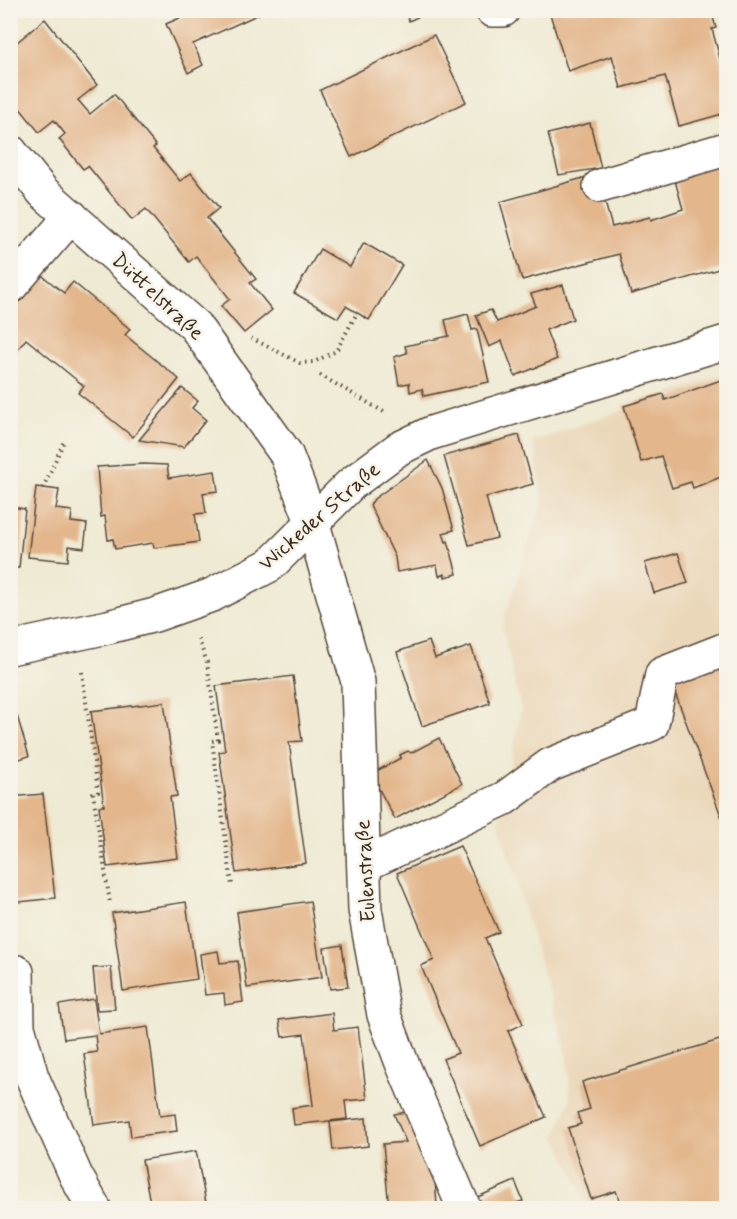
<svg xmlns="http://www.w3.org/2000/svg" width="737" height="1219" font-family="Mynerve,sans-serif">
<rect width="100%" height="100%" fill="#f7f3e8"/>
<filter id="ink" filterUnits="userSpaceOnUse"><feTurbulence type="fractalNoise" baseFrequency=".0167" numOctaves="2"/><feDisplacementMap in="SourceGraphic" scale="12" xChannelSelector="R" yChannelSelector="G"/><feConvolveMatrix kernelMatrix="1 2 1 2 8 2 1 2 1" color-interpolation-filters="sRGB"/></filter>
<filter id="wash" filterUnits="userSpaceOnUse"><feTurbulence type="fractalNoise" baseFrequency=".008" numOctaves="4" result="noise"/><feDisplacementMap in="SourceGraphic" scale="24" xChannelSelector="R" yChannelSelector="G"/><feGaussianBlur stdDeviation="1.35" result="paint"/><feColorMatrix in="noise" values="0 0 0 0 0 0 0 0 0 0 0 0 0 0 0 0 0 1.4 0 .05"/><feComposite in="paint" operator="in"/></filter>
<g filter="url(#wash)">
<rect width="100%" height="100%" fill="#efead3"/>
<polygon fill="#ebd8ba" points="726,373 726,1208 590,1208 556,1137 570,1100 568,1058 499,823 521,710 502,626 543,500 533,442"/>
<g id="blocks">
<g fill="#e3b68b">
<polygon points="179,10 258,10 259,14 193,44 203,65 188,73 166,24 182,17"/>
<polygon points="404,10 432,10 409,21"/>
<polygon points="711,10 716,28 712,29 726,80 726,113 679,126 665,76 621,88 612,56 568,71 549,11"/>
<polygon points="45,19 97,85 78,100 90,114 114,94 156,146 153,148 180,181 191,173 219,208 207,218 256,279 250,283 272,310 244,333 221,306 230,299 196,256 189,262 146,209 132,220 88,166 83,169 59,139 65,134 54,120 39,132 10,96 10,48"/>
<polygon points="434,35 466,102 351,157 320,90"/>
<polygon points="590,123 601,168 559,175 548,134"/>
<polygon points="726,161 726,267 631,294 619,254 522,280 500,202 597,174 612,227 650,217 651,220 683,209 674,177"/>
<polygon points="364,243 402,265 369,320 346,306 338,318 294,293 320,249 350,267"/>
<polygon points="39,273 64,293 73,282 130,329 125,335 179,379 133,437 78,393 84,386 26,339 10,359 10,308"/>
<polygon points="563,285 573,319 546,330 557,359 515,376 502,341 489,347 476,315 491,310 497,322 536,306 531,294"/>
<polygon points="468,314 472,330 477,329 489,382 424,396 422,389 410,392 409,383 399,385 394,357 407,353 405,346 449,336 445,320"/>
<polygon points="726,378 726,475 693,488 691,482 672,488 661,456 641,462 624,406 663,394 665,400"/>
<polygon points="182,388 198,401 192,408 206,420 184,447 139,440"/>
<polygon points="519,435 533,484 486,497 497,538 469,545 444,456"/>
<polygon points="428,460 442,488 454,530 443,533 446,542 448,541 457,574 445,577 445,574 439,576 437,565 397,572 395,557 370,505 374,499"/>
<polygon points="143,464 167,465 169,478 215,471 218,491 203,493 206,513 195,514 199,542 154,548 153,543 115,549 113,539 108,540 105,516 101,517 97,467"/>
<polygon points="36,487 59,490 56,509 72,511 71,522 87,524 84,548 69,546 68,561 28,557"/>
<polygon points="10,507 25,509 19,568 10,568"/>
<polygon points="678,553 688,583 654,593 645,563"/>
<polygon points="429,641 435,658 471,646 490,703 422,726 397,652"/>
<polygon points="726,661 726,829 671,682"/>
<polygon points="293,676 302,741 289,742 306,863 236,873 219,752 225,751 216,686"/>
<polygon points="10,692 29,756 10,762"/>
<polygon points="164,702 177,796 170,797 178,858 107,867 99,806 104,806 91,711"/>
<polygon points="439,738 462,784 395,819 371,774 401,758 400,755 408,751 411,753"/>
<polygon points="43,794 55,898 10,903 10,797"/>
<polygon points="460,846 499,932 485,938 523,1024 508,1031 546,1117 480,1146 443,1059 458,1053 421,966 434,960 397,873"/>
<polygon points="310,901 322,977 247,988 237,912"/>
<polygon points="186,902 197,979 123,991 112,913"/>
<polygon points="342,945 348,987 330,989 324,948"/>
<polygon points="218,951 220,963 238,961 243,1002 225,1005 224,993 205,995 200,954"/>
<polygon points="111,967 115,1009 97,1010 93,968"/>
<polygon points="94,999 99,1034 148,1027 160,1116 175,1114 177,1131 131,1137 129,1120 94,1125 84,1054 97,1052 95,1035 64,1039 59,1005"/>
<polygon points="332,1013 334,1030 358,1027 367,1099 345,1101 347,1119 294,1125 292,1108 313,1105 304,1034 282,1037 279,1020"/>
<polygon points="726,1038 726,1208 622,1208 616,1191 591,1199 568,1128 581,1124 577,1113 590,1109 582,1082"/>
<polygon points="413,1111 433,1157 437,1205 389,1208 383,1144 406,1142 394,1114"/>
<polygon points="366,1118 368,1146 333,1150 330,1122"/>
<polygon points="196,1151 207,1208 151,1208 142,1160"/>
<polygon points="515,1181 523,1201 516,1203 519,1208 477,1208 473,1199"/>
</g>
</g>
</g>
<g filter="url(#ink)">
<use href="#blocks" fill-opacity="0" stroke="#564739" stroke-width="1.5"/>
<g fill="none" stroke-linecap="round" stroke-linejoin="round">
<defs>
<g id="minor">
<polyline points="492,10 503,10"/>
<polyline points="10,151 43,192 195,326 286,454 313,524 358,682 365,910 384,1015 402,1063 464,1208"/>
<polyline points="600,186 726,149"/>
<polyline points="10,287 71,216"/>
<polyline points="10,648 108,627 155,615 212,595 270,565 351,484 398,449 431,433 726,342"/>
<polyline points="364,865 505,798 550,765 652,724 662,674 726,649"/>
<polyline points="17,972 18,1027 32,1077 76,1176 94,1208"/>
</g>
</defs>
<use href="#minor" stroke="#564739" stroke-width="36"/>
<g stroke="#564739" stroke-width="4" stroke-dasharray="1.5 4.5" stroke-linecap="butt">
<polyline points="251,338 300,363 314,362 336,351 357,313"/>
<polyline points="320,375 386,413"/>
<polyline points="43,488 64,441"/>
<polyline points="198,639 207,662 218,740 212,741 232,885"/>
<polyline points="82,672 98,792 93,793 110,903"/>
</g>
<use href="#minor" stroke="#fff" stroke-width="33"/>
</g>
</g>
<g text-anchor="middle" stroke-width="5" stroke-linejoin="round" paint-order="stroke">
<g font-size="21" fill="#3b2a1e" stroke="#f7f3e8">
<text transform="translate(158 296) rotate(43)" y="7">Düttelstraße</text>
<text transform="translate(319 516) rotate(-41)" y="7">Wickeder Straße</text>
<text transform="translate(365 871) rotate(-93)" y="7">Eulenstraße</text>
</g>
</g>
<rect width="737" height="1219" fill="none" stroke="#f7f3e8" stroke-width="36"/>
</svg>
